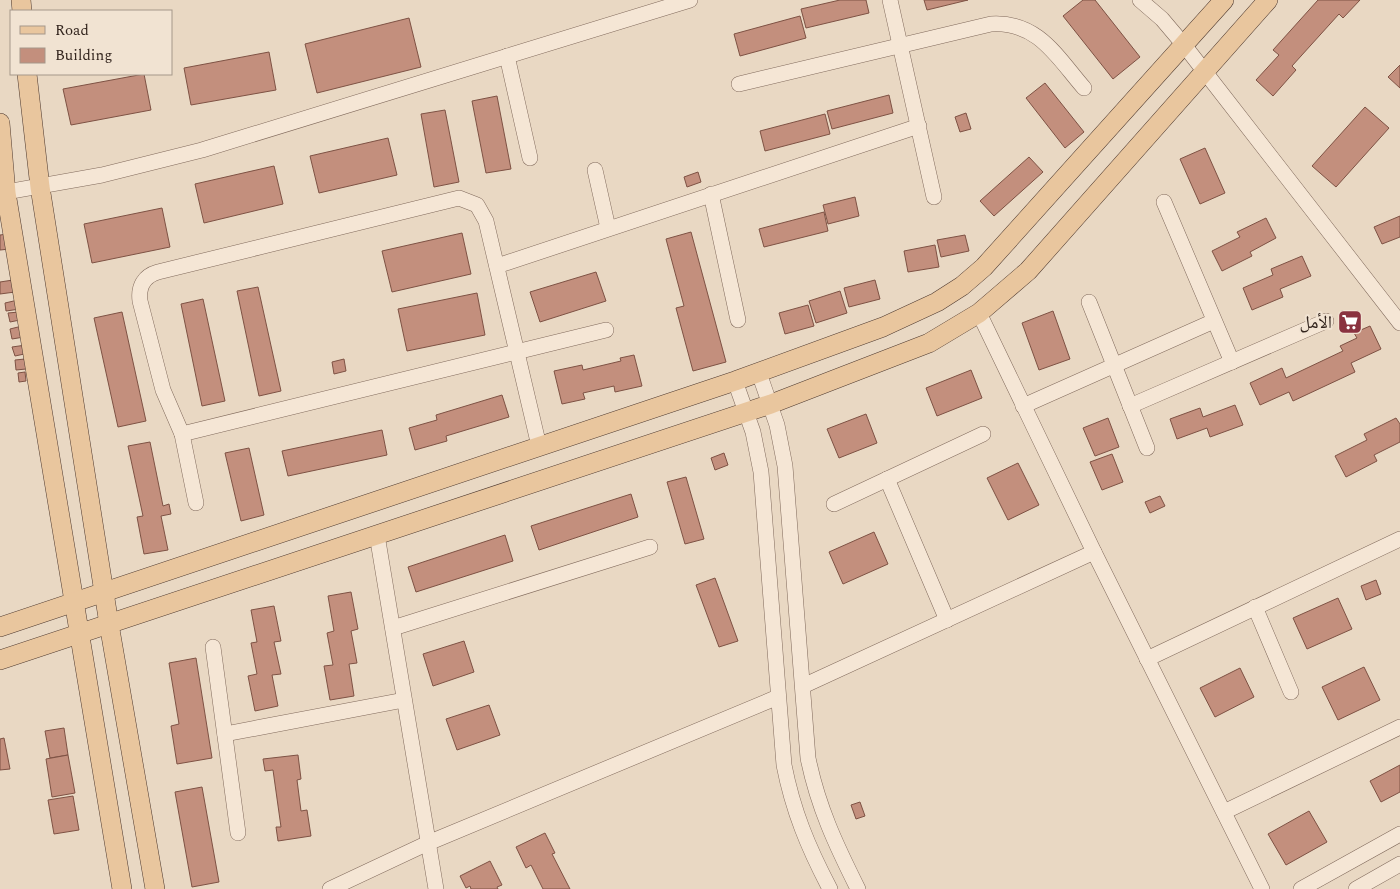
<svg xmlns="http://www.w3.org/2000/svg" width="1400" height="889" font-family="Spectral,'Noto Naskh Arabic',serif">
<rect width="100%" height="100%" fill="#e9d8c3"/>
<g fill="#c38f7d" stroke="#7e5244">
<polygon points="840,0 866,0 869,13 806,28 801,9"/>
<polygon points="924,0 968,0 927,10"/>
<polygon points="1083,0 1095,0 1140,57 1113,79 1063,16"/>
<polygon points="1318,0 1360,0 1343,18 1339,14 1292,66 1296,70 1273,96 1256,80 1279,55 1273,50"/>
<polygon points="800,16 806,38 740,56 734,34"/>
<polygon points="409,18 421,67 317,93 305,44"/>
<polygon points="269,52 276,90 191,105 184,68"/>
<polygon points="1400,65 1400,88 1388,77"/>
<polygon points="144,74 151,110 71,125 63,89"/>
<polygon points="1045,83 1084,132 1065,148 1026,98"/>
<polygon points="889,95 893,113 832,129 827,111"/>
<polygon points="497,96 511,169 486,173 472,101"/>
<polygon points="1365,107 1389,128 1336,187 1312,166"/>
<polygon points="445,110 459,182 434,187 421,114"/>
<polygon points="966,113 971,129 960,132 955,117"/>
<polygon points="825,114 830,134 765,151 760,131"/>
<polygon points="388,138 397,175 319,193 310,156"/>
<polygon points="1205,148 1225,193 1200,204 1180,159"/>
<polygon points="1029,157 1043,172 994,216 980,201"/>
<polygon points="274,166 283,204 204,223 195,184"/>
<polygon points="698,172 701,182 687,187 684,177"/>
<polygon points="855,197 859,216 828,224 823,205"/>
<polygon points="162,208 170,247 92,263 84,224"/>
<polygon points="824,212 828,231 764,247 759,229"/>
<polygon points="1400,216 1400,237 1382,244 1374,227"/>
<polygon points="1266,218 1276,238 1250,252 1252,256 1222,271 1212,251 1240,237 1237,232"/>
<polygon points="691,232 726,362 693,371 676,308 684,306 666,239"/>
<polygon points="462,233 471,274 392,292 382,251"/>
<polygon points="8,234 10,249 0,250 0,235"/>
<polygon points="965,235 969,251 941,257 937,240"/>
<polygon points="935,245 939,267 908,272 904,251"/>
<polygon points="1302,256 1311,276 1280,289 1283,297 1252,310 1243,288 1273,275 1271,269"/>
<polygon points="596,272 606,301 540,322 530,292"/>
<polygon points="13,280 15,292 0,294 0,282"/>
<polygon points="875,280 880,299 849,307 844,288"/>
<polygon points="258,287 281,391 259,396 237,291"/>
<polygon points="840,291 847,313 816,323 809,301"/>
<polygon points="477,293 485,335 407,351 398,309"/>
<polygon points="203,299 225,401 202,406 181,304"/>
<polygon points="18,300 20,309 6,311 5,303"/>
<polygon points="808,305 814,326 785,334 779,313"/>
<polygon points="1053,311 1070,359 1039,370 1022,323"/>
<polygon points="19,312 20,320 10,322 8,313"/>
<polygon points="122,312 146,421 118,427 94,318"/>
<polygon points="22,326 24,337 12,339 10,329"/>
<polygon points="1370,326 1381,349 1351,363 1355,372 1293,401 1289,392 1260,405 1250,383 1282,368 1286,378 1343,351 1340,346 1357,338 1354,333"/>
<polygon points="26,345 29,353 15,356 12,347"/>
<polygon points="634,355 642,386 615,392 614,386 583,393 585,399 562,404 554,371 582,365 583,370 621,361 620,358"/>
<polygon points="25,359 26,369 16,370 15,360"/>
<polygon points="344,359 346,371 334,374 332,362"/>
<polygon points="971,370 982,398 937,416 926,388"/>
<polygon points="25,372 26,381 19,382 18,373"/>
<polygon points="502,395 509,417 446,436 447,441 415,450 409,428 437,420 436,415"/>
<polygon points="1235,405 1243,425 1210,437 1207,428 1177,439 1170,419 1200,408 1203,417"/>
<polygon points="866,414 877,443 839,458 827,429"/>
<polygon points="1108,418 1119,447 1095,456 1083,428"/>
<polygon points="1396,418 1400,424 1400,442 1374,455 1377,461 1346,477 1335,456 1367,440 1364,434"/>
<polygon points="382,430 387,455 288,476 282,451"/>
<polygon points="150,442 163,506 169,504 171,514 161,516 168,550 144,554 137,517 143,516 128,446"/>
<polygon points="249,448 264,515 241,521 225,453"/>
<polygon points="724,453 728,465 715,470 711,458"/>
<polygon points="1112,454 1123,482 1102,490 1090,462"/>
<polygon points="1018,463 1039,505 1008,520 987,478"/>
<polygon points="686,477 704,539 685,544 667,482"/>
<polygon points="631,494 638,517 539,550 531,526"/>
<polygon points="1160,496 1165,506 1150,513 1145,502"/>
<polygon points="874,532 888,564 843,584 829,552"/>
<polygon points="505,535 513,561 416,592 408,567"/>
<polygon points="715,578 738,641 719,647 696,585"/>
<polygon points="1376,580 1381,594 1366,600 1361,586"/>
<polygon points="351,592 358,629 351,631 357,663 349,664 354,696 330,700 324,666 333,665 327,633 334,631 328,596"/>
<polygon points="1338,598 1352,629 1307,649 1293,618"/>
<polygon points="274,606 281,641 274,642 281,674 272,675 278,706 255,711 248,676 257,674 251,643 257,642 251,610"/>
<polygon points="464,641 474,672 433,686 423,654"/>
<polygon points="196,658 212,758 177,764 171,726 179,724 169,663"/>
<polygon points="1364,667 1380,700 1338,720 1322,687"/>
<polygon points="1240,668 1254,697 1215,717 1200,688"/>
<polygon points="489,705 500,735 457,750 446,719"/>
<polygon points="64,728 68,755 50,758 45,731"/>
<polygon points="4,738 10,769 0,770 0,739"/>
<polygon points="68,755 75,793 52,797 46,759"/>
<polygon points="298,755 301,779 297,780 301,811 307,810 311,836 278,841 276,827 281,827 273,770 265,771 263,759"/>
<polygon points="1400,765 1400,792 1381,802 1370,781"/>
<polygon points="202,787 219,882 192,887 175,792"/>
<polygon points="73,796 79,830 54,834 48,800"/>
<polygon points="860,802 865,816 856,819 851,805"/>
<polygon points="1309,811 1327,842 1286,865 1268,834"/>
<polygon points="545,833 555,853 552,854 570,889 543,889 531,865 526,868 516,847"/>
<polygon points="490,861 502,885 497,887 498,889 471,889 470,886 466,888 460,876"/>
</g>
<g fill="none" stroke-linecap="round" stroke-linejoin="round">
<defs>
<g id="minor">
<polyline points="890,0 934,197"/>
<polyline points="1140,0 1162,19 1184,45 1400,323"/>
<polyline points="507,56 530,158"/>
<path d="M739,84L991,24C1038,21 1057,57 1084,88"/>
<polyline points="595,170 608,228"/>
<polyline points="0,193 102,175 202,150 690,0"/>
<polyline points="711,194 738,320"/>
<polyline points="1164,202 1232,362"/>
<polyline points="497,266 919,126"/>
<polyline points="1089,302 1147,448"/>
<polyline points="979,313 1094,552 1262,889"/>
<path d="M759,373L777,425L785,466L808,758C818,807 836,845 858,889"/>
<path d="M735,381L753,432L761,472L784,765C793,811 808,847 830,889"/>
<polyline points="1023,406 1214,321"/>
<polyline points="1130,406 1326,321"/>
<polyline points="182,434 606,330"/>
<polyline points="887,479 947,620"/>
<path d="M196,503L182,434L163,390L140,301C138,286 144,276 158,272L459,198L477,205L486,221L539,446"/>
<polyline points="834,504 983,434"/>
<polyline points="377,535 436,889"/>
<polyline points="1255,607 1291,692"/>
<polyline points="393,628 650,547"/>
<polyline points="213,647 238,833"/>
<polyline points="1147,659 1400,539"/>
<polyline points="803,686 1094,552"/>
<polyline points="225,734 404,700"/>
<polyline points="1224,812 1400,727"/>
<polyline points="330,889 428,843 778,697"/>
<polyline points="1301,889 1400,834"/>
<polyline points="1356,889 1400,864"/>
</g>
<g id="major">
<polyline points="21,0 22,11"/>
<polyline points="27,74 40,187 109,624 155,889"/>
<polyline points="0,123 6,193 122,889"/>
<polyline points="0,627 735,381 883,327 937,302 962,286 984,267 1224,0"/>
<polyline points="0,660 771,404 929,343 979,313 1028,271 1268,0"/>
</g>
</defs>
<use href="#minor" stroke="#816a5c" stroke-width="16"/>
<use href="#major" stroke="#4f3a30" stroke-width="20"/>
<use href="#minor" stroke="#f5e6d5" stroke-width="15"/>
<use href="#major" stroke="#e9c69e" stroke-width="19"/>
</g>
<defs>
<symbol id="supermarket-square" viewBox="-11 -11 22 22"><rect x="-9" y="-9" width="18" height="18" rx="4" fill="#8a3240" stroke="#f1e3d2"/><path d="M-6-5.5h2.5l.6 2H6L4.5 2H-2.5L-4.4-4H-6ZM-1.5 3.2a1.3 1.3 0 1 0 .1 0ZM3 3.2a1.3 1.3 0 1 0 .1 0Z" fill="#fff"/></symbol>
</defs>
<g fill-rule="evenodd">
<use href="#supermarket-square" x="1336" y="308" width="28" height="28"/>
</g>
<g text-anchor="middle" stroke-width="4" stroke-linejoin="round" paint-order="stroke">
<g font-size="18" fill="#33251e" stroke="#f1e3d2" text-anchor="end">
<text x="1332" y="328">الأمل</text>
</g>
</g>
<rect x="10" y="10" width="162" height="65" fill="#f1e3d2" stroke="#a5978a"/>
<rect x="20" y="26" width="25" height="8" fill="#e9c69e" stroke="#a5978a"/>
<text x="55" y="35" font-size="15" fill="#33251e">Road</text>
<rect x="20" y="48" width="25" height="15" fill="#c38f7d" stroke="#a5978a"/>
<text x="55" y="60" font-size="15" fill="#33251e">Building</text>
</svg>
